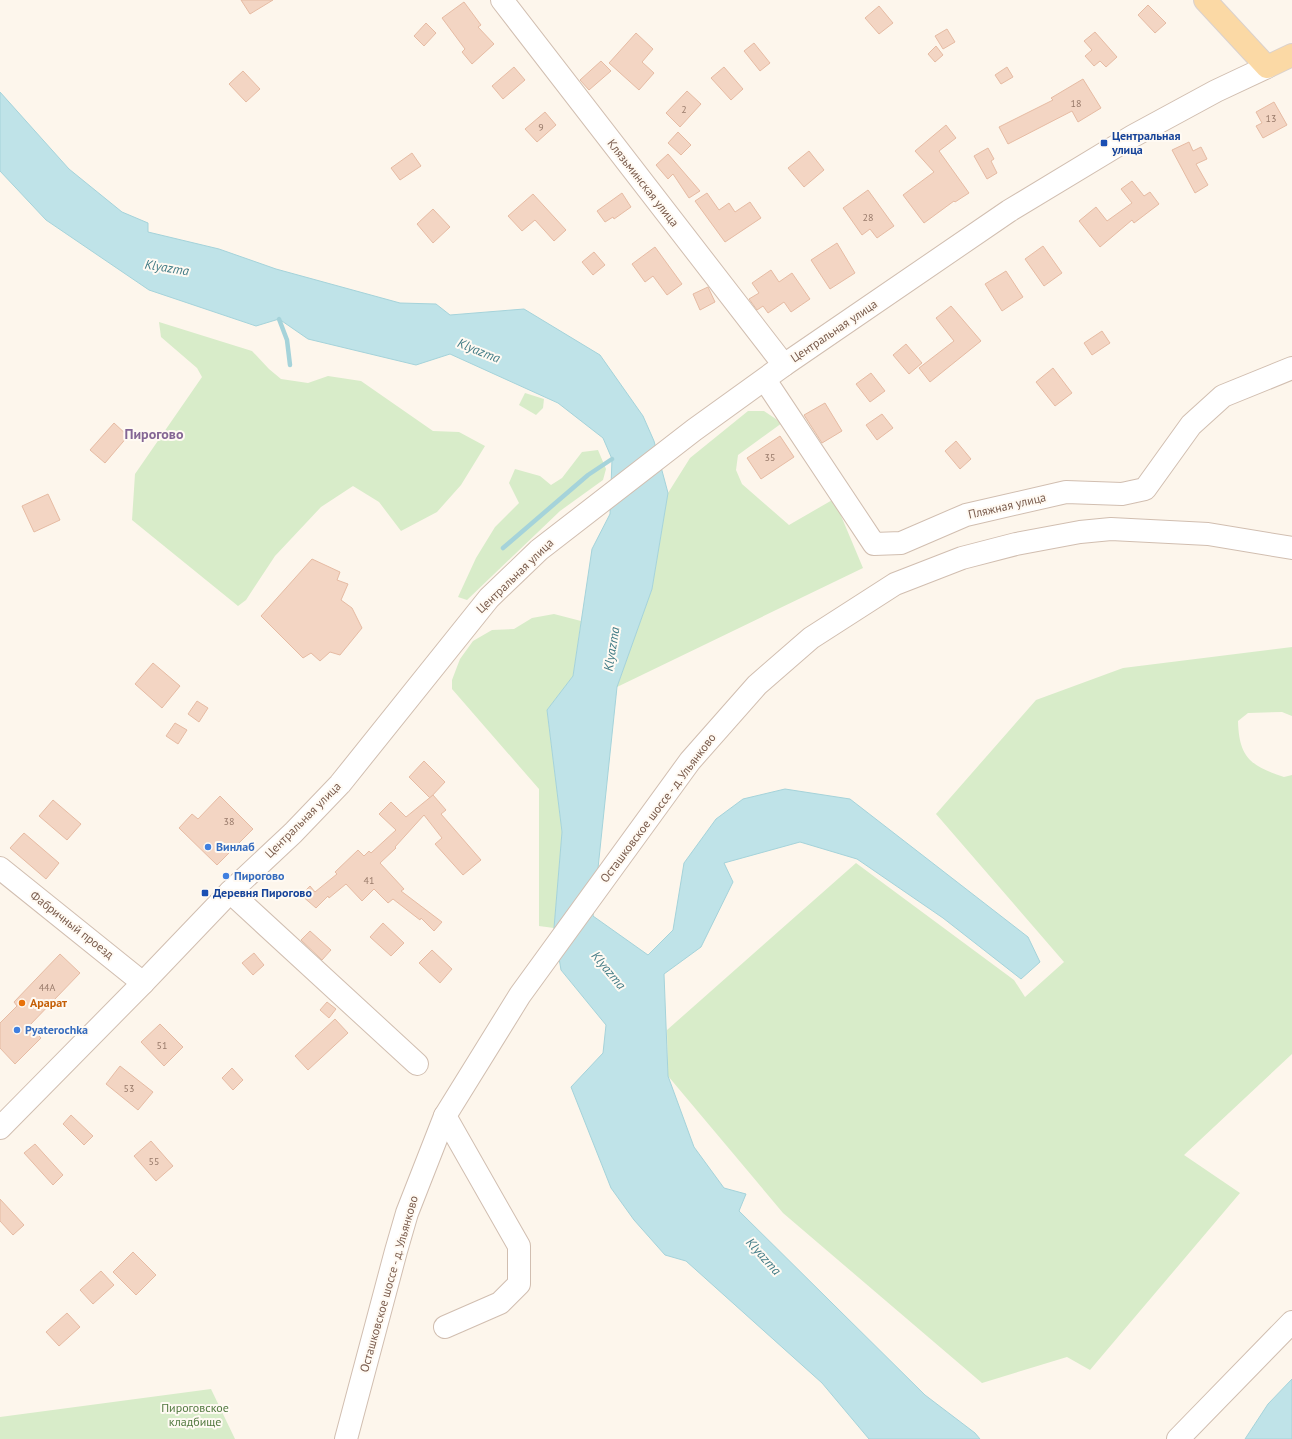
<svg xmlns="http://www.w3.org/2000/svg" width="1292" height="1439" font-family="'PT Sans',sans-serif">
<rect width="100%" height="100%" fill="#fdf6ec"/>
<g fill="#d8ecc9">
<polygon points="159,322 252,351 269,369 281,379 308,383 328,376 361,381 433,431 459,432 485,446 461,485 437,512 401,531 379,502 353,486 321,507 275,556 246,600 238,606 132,520 135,474 202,377 197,368 161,337"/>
<polygon points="525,393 544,399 543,408 536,415 519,405"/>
<polygon points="748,411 764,411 782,423 738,455 736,470 742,484 789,525 834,499 863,568 617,687 652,589 668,493 690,458"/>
<polygon points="598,450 606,469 603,480 560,511 467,600 458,597 476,558 495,527 519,503 509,483 515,469 540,476 551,485 562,478 582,452"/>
<polygon points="554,614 581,621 573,676 547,710 562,832 554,928 539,926 539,789 452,689 452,680 460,659 473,641 492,630 514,629 532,618"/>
<path d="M1292,647V716L1282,712L1248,713L1238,721C1239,758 1251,766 1284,777L1292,775V1054L1184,1155L1240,1193L1090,1370L1067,1357L982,1383L783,1213L668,1076L667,1030L856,863L1014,980L1025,997L1064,962L936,814L1036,700L1123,668Z"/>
<polygon points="211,1389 235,1439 0,1439 0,1417"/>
</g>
<g fill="#bfe3e8" stroke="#a5d3da">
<polygon points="0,92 69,169 122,212 148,223 148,232 219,249 276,269 400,303 436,304 450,315 524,309 600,355 643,416 654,441 668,493 652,589 617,687 593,916 648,955 673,930 684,863 716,819 743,799 785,789 850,799 1028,937 1040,962 1021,979 943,918 857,859 800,842 724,863 733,882 701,947 664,974 668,1076 694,1147 724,1188 746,1194 739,1211 925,1395 975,1433 980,1439 869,1439 822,1383 686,1261 665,1255 634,1220 611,1188 571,1087 603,1053 606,1025 561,970 554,928 562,832 547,710 573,676 592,549 610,514 612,459 603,438 558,403 450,354 416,365 308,339 279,319 256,326 149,290 46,220 0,171"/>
<polygon points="1292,1379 1292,1439 1245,1439 1268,1404"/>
</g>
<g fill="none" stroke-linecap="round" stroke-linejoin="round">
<g stroke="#a5d3da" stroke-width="4.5">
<polyline points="279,319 287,340 290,365"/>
<polyline points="503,548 588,475 612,459"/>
</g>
</g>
<g fill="#f3d5c3" stroke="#e6bba3">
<polygon points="241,0 273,0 250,14"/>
<polygon points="464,2 481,25 478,27 494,44 472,64 462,52 465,49 442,18"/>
<polygon points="1148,5 1166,23 1155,33 1138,15"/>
<polygon points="879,6 893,23 879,34 865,18"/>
<polygon points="426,23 436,33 424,46 414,36"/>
<polygon points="947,29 955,42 943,49 935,36"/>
<polygon points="1095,32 1117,57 1106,67 1100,61 1094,66 1085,56 1092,50 1084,41"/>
<polygon points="636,33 653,49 642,62 654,73 639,90 609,63"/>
<polygon points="754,43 770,63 760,71 744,51"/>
<polygon points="936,46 943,55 935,62 928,54"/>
<polygon points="601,61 611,71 589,90 580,80"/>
<polygon points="514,67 525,80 503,99 492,86"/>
<polygon points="724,67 743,89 731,100 711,78"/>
<polygon points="1007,67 1013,77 1001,84 995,75"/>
<polygon points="243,71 260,89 246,102 229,84"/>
<polygon points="1083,79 1101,108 1078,122 1072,111 1008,144 999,127 1053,100 1051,98"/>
<polygon points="687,91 701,104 680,127 666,113"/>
<polygon points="1274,102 1287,125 1263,138 1256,126 1262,123 1256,112"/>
<polygon points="545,112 556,125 537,142 525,129"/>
<polygon points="946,125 956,138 939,151 969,193 955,202 954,201 924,223 903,195 934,172 915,151"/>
<polygon points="678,132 691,145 681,155 668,143"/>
<polygon points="1189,142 1193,151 1201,147 1207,159 1196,164 1208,185 1195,193 1172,150"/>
<polygon points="988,148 994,159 991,161 997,173 987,179 974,156"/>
<polygon points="809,151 824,170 804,187 788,168"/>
<polygon points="412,153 421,166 400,180 391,168"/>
<polygon points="668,154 700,191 689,198 673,174 668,179 656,165"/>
<polygon points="1132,181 1144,196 1150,192 1159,204 1134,223 1132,220 1100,247 1079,221 1096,207 1107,221 1132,203 1121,189"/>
<polygon points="868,190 894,226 877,238 870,229 862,235 843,208"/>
<polygon points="622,193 631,207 614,219 613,217 605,222 597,211"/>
<polygon points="707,193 719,210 729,203 735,212 750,202 761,218 725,242 695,201"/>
<polygon points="533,194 566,230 554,241 535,220 522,231 508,216"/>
<polygon points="433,209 450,227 433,243 417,224"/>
<polygon points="837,243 855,273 830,289 811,260"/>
<polygon points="1043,246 1062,273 1044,286 1025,259"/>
<polygon points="655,247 682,284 667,295 653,276 645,282 632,264"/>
<polygon points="594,252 605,265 593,275 582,262"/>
<polygon points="771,270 779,282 792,273 810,299 791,312 784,302 768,313 763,306 757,310 749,299 759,293 752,283"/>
<polygon points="1006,271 1023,297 1002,311 985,284"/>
<polygon points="708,287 715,302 700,310 693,294"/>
<polygon points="951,306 981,341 930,382 919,368 954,341 936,318"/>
<polygon points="1102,331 1110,343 1092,355 1084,343"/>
<polygon points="906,344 922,363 909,374 893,355"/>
<polygon points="1053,368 1072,393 1055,406 1036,382"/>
<polygon points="871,373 885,391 870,402 856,384"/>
<polygon points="825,403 842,431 822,443 804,415"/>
<polygon points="882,414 893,428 877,440 866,425"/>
<polygon points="114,423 128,436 105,463 90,450"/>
<polygon points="780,436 794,457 761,479 747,458"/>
<polygon points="956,441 971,459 960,469 945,451"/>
<polygon points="48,494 60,520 34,532 22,506"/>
<polygon points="312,559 340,572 337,580 348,584 341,600 352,608 362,628 340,655 330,652 320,661 311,653 303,658 261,616"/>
<polygon points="153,663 180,686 162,708 135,684"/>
<polygon points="197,701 208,708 199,722 188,714"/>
<polygon points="175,723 187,730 178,744 166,736"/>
<polygon points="424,761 445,782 430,798 409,777"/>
<polygon points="433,795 446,810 441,814 481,860 463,875 435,844 442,838 424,815 395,847 396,848 380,863 404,889 401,891 442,922 434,931 421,918 420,920 393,899 388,903 374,889 362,901 346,884 329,898 328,896 316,908 301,895 310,886 315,892 337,874 335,872 358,850 364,856 369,851 371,853 396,830 379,814 391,802 406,817"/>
<polygon points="220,796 253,829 217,865 179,828 192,814 198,819"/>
<polygon points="53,800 81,824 67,840 39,816"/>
<polygon points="24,833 59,863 46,879 10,848"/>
<polygon points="383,923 404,943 391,956 370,937"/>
<polygon points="310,931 331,950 322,960 301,940"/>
<polygon points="432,950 452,969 440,983 419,963"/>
<polygon points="254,953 264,965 253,975 242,963"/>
<polygon points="60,954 80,973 29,1026 41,1038 15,1064 0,1048 0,1023 17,1006 14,1002"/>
<polygon points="327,1002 336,1009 329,1018 320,1010"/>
<polygon points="335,1019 348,1033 308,1070 295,1056"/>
<polygon points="160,1024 183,1047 164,1066 141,1042"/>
<polygon points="120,1066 153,1092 138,1110 106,1084"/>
<polygon points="232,1068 243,1080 233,1090 222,1078"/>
<polygon points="71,1115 93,1136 84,1145 63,1124"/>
<polygon points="151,1141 173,1166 156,1181 134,1156"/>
<polygon points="35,1144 63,1175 53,1185 24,1153"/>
<polygon points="0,1199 24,1225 13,1235 0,1221"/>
<polygon points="133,1252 156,1275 136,1295 113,1272"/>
<polygon points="101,1271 114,1285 93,1304 80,1290"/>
<polygon points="67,1313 80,1327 59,1346 46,1332"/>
</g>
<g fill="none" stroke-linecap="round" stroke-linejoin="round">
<defs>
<g id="minor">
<polyline points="502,0 784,365"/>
<polyline points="765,380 874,544 901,543 966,515 1066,492 1122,494 1145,489 1191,425 1223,396 1292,368"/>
<polyline points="0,868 143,983"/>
<polyline points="230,892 417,1064"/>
<polyline points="445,1116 519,1246 519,1284 500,1303 445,1327"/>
<polyline points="0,1128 143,983 230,892 293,833 340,784 489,598 539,550 694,430 784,365 1009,211 1133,136 1216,91 1267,67"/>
<polyline points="346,1439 396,1251 407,1213 445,1116 520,995 690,761 757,685 811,638 895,584 962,558 1016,544 1080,532 1111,529 1208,534 1292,548"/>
<polyline points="1178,1439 1292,1322"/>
</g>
<polyline id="major" points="1205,0 1267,67 1292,55"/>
</defs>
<use href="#minor" stroke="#d1beb0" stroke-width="24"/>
<use href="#major" stroke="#dad1cd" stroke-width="24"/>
<use href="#minor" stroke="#fff" stroke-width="22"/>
<use href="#major" stroke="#fbd9a5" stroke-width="22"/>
</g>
<g fill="#1a4fb4" stroke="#fffaf3" stroke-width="1.5">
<rect x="1100" y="139" width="8" height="8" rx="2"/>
<rect x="201" y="889" width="8" height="8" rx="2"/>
</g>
<g fill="#3f7fe0" stroke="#fffaf3" stroke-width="1.5">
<circle cx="208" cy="847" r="4"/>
<circle cx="226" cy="876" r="4"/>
<circle cx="17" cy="1030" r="4"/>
</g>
<circle fill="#e8710a" stroke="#fffaf3" stroke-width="1.5" cx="22" cy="1003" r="4"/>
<g text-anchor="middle" stroke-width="4" stroke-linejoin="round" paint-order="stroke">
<g font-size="10" fill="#987a6a">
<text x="1076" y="107">18</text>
<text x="684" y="113">2</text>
<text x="1271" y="122">13</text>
<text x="541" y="131">9</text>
<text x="868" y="221">28</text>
<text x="770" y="461">35</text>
<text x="229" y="825">38</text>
<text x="369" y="884">41</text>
<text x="47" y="991">44А</text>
<text x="162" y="1049">51</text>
<text x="129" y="1092">53</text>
<text x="154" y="1165">55</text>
</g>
<g font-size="12" font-weight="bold" fill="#164399" stroke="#fffaf3" text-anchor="start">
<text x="1112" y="140">Центральная<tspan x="1112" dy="14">улица</tspan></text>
<text x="213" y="897">Деревня Пирогово</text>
</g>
<g font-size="12" fill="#7a5c4d" stroke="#fffaf3">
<text transform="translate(643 183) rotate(52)" y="4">Клязьминская улица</text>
<text transform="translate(834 331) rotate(-34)" y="4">Центральная улица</text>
<text transform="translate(1007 506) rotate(-13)" y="4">Пляжная улица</text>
<text transform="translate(515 576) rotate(-44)" y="4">Центральная улица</text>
<text transform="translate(658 808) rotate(-53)" y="4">Осташковское шоссе - д. Ульянково</text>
<text transform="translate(303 820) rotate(-45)" y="4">Центральная улица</text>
<text transform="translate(72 925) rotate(38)" y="4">Фабричный проезд</text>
<text transform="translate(389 1284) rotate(-74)" y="4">Осташковское шоссе - д. Ульянково</text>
</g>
<g font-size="12" font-weight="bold" fill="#366cbe" stroke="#fffaf3" text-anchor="start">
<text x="216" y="851">Винлаб</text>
<text x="234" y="880">Пирогово</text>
<text x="25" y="1034">Pyaterochka</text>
</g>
<g font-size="12" font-weight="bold" fill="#c56008" stroke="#fffaf3" text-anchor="start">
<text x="30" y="1007">Арарат</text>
</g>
<g font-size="12" fill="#537a41" stroke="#fffaf3">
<text x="195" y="1412">Пироговское<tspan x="195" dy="14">кладбище</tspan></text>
</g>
<g font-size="13" font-style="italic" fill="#437c86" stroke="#fffaf3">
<text transform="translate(167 267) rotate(9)" y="5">Klyazma</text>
<text transform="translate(479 350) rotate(22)" y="5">Klyazma</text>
<text transform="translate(611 649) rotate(-81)" y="5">Klyazma</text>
<text transform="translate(609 970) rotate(50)" y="5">Klyazma</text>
<text transform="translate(764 1256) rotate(48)" y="5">Klyazma</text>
</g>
<g font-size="14" font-weight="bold" fill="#846695" stroke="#fffaf3">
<text x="154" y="439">Пирогово</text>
</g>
</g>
</svg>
